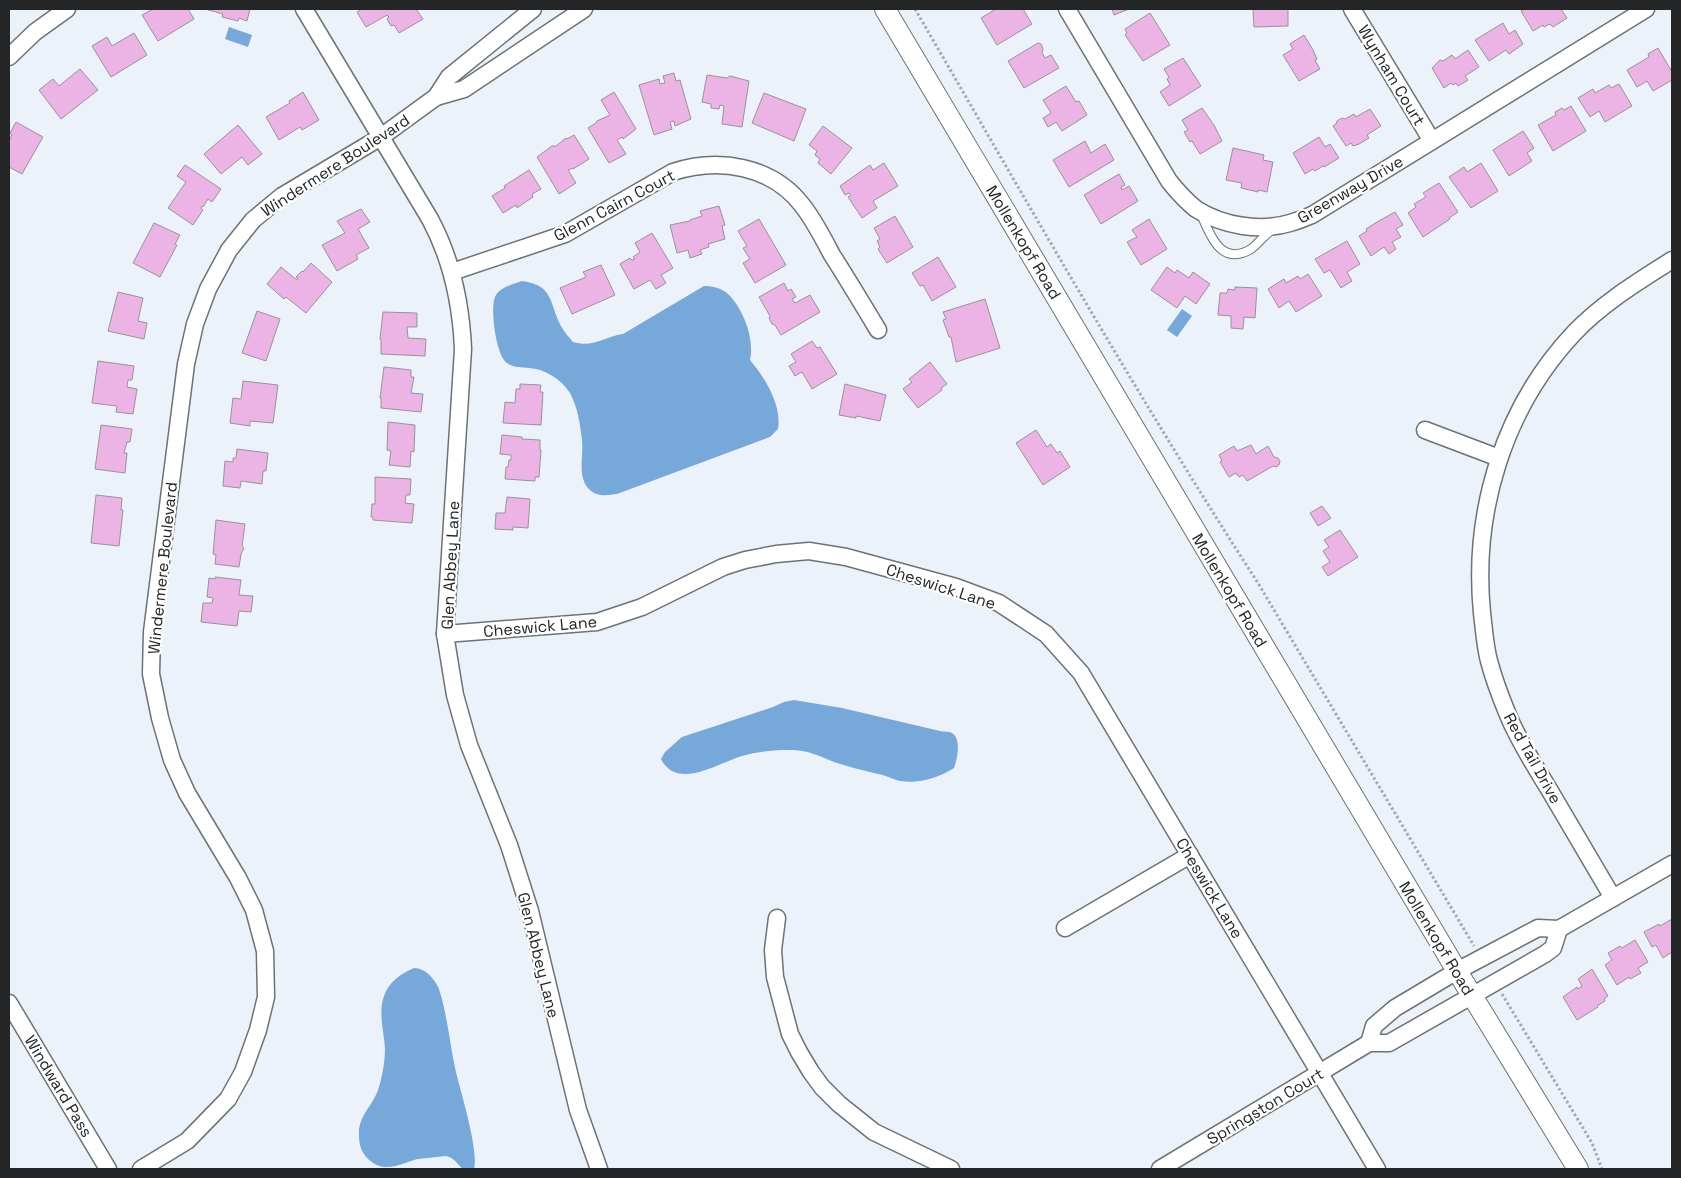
<svg xmlns="http://www.w3.org/2000/svg" width="1681" height="1178" font-family="'Space Grotesk',sans-serif">
<rect width="100%" height="100%" fill="#ecf2f9"/>
<g fill="#76a8da">
<polygon points="229,27 252,35 248,47 225,39"/>
<path d="M522,281C554,285 549,303 561,326C564,332 569,337 573,342C594,348 603,337 623,334L704,286C713,286 722,288 729,295C743,309 755,339 750,360C765,378 782,405 778,429L770,437L617,494C608,495 598,497 591,491C576,479 584,456 582,440C580,424 578,408 570,393C561,379 545,369 529,368C522,367 513,368 507,363C496,356 489,305 496,295C501,287 514,284 522,281Z"/>
<polygon points="1182,309 1192,316 1177,337 1167,330"/>
<path d="M794,700L842,708L940,731C943,732 949,731 952,733C962,739 957,760 954,768C938,778 919,784 900,781C892,779 886,775 878,774C863,770 849,767 834,762C818,755 805,749 787,750C772,750 757,752 742,756C718,763 677,791 661,759L665,752L682,737L773,707L784,702Z"/>
<path d="M414,968C425,968 435,979 439,989C447,1013 450,1046 456,1072C461,1093 479,1151 474,1169H463C459,1166 454,1158 449,1157C445,1155 441,1157 437,1157C431,1158 424,1158 418,1159C401,1163 385,1175 368,1159C361,1152 359,1144 359,1135C358,1116 372,1107 378,1090C382,1079 385,1061 385,1049C384,1031 378,1013 384,996C389,981 401,974 414,968Z"/>
</g>
<g fill="#ecb4e5" stroke="#999298">
<polygon points="153,9 188,9 194,19 158,41 142,15"/>
<polygon points="205,9 250,9 247,21 239,18 238,21 222,17 223,14"/>
<polygon points="362,9 416,9 423,19 399,33 394,25 391,26 387,19 389,17 387,15 366,27 357,12"/>
<polygon points="996,9 1023,9 1032,24 997,45 981,18"/>
<polygon points="1112,9 1129,9 1114,15"/>
<polygon points="1253,9 1288,9 1288,26 1254,27"/>
<polygon points="1525,9 1561,9 1567,18 1553,27 1550,24 1544,27 1543,25 1533,31 1521,11"/>
<polygon points="1150,13 1170,45 1143,61 1125,35 1127,33 1125,29"/>
<polygon points="1503,23 1509,34 1515,30 1523,44 1509,54 1506,50 1489,61 1475,40"/>
<polygon points="134,33 147,55 111,77 92,46 107,37 112,46"/>
<polygon points="1304,35 1313,50 1317,59 1315,60 1320,69 1299,81 1283,55 1293,49 1290,44"/>
<polygon points="1038,43 1041,44 1043,49 1042,53 1045,58 1051,55 1059,68 1024,88 1008,61"/>
<polygon points="1658,48 1672,72 1672,80 1653,91 1647,81 1637,87 1627,70 1649,57 1648,54"/>
<polygon points="1468,50 1479,67 1465,76 1468,80 1458,86 1456,83 1453,85 1451,83 1444,88 1432,68 1440,60 1443,61 1452,55 1455,59"/>
<polygon points="1183,58 1201,86 1169,106 1160,92 1170,85 1167,79 1169,77 1164,69"/>
<polygon points="80,69 98,90 61,119 39,90 53,79 59,86"/>
<polygon points="674,73 676,81 680,80 691,119 675,126 674,121 670,122 672,129 654,135 639,85 659,79 660,84 665,83 663,76"/>
<polygon points="707,75 727,78 730,76 749,81 742,127 722,124 724,106 720,105 719,109 711,108 711,104 702,102"/>
<polygon points="1619,84 1632,106 1605,122 1599,111 1590,117 1578,98 1593,89 1595,93 1609,85 1611,88"/>
<polygon points="1066,86 1076,102 1079,101 1087,115 1062,131 1056,122 1048,127 1043,118 1051,113 1043,100"/>
<polygon points="303,92 319,120 302,130 300,127 279,140 266,117 290,103 289,101"/>
<polygon points="614,92 636,129 623,139 622,137 617,140 626,154 609,163 588,128 596,123 597,121 610,115 601,100"/>
<polygon points="764,93 806,109 794,141 752,123"/>
<polygon points="1571,106 1586,131 1553,151 1538,125 1556,115 1555,112 1562,108 1564,110"/>
<polygon points="1202,108 1214,125 1222,141 1200,154 1192,141 1190,142 1184,132 1188,130 1182,120"/>
<polygon points="1370,109 1381,126 1367,135 1369,138 1359,144 1353,146 1351,143 1346,146 1333,126 1336,124 1337,121 1342,118 1345,119 1354,114 1356,117"/>
<polygon points="16,122 43,137 22,174 9,167 9,141 12,135 10,133"/>
<polygon points="238,125 262,154 248,165 242,157 221,174 204,154"/>
<polygon points="823,126 852,148 831,174 818,163 820,159 815,155 817,151 809,145"/>
<polygon points="1523,131 1534,148 1527,153 1532,161 1509,176 1493,150"/>
<polygon points="574,135 589,159 573,169 573,168 568,170 576,183 559,194 537,157 552,146 556,146 566,138 567,139"/>
<polygon points="1319,137 1325,147 1330,144 1339,158 1324,167 1323,166 1315,171 1313,169 1305,174 1293,153"/>
<polygon points="1085,141 1091,153 1105,144 1114,160 1069,187 1053,160"/>
<polygon points="1233,148 1264,155 1263,160 1273,162 1267,192 1258,190 1258,192 1241,188 1242,183 1226,180"/>
<polygon points="884,163 898,186 873,201 877,208 862,218 848,197 851,195 849,193 845,195 840,186 870,165 873,170"/>
<polygon points="1481,163 1498,191 1471,208 1449,177 1464,167 1467,172"/>
<polygon points="185,165 221,189 212,202 208,199 203,207 202,206 201,208 203,210 193,225 168,208 186,182 177,176"/>
<polygon points="529,170 541,189 532,194 533,197 524,203 517,208 516,205 503,213 492,196 505,188 504,186"/>
<polygon points="1119,174 1125,185 1121,187 1122,190 1129,186 1138,201 1101,224 1084,195"/>
<polygon points="1439,183 1458,212 1449,218 1450,219 1423,237 1408,213 1416,207 1414,204 1426,197 1423,193"/>
<polygon points="719,206 725,225 722,226 725,239 708,244 709,247 700,250 702,254 690,258 688,250 677,253 670,225 690,221 690,220 702,216 700,211"/>
<polygon points="361,209 370,222 358,229 369,248 356,255 358,259 337,271 322,245 345,233 337,221"/>
<polygon points="1395,212 1403,225 1396,229 1401,237 1392,242 1396,249 1389,254 1384,247 1371,256 1359,236 1367,231 1366,229 1377,222"/>
<polygon points="895,216 913,247 887,263 878,249 880,247 877,241 880,239 874,228"/>
<polygon points="759,219 786,265 755,283 743,263 750,259 743,248 747,246 738,231"/>
<polygon points="1149,219 1167,249 1141,265 1127,242 1137,237 1132,230"/>
<polygon points="154,223 180,235 175,244 177,245 160,277 133,263"/>
<polygon points="652,233 673,268 661,275 666,283 656,289 650,280 634,289 620,264 630,258 632,260 635,259 633,257 640,252 635,243"/>
<polygon points="1347,241 1360,264 1347,272 1352,281 1341,288 1330,270 1324,273 1315,259"/>
<polygon points="938,257 956,287 932,301 923,285 920,286 912,273"/>
<polygon points="311,263 332,282 306,313 286,297 284,299 267,284 281,267 297,280 298,278 296,277 302,271 303,272"/>
<polygon points="601,265 615,295 572,314 560,288 586,277 583,272"/>
<polygon points="1167,267 1175,273 1177,270 1189,278 1193,272 1210,284 1196,304 1185,296 1177,308 1151,290"/>
<polygon points="1308,274 1322,296 1296,312 1289,301 1279,308 1268,289 1284,279 1286,283 1298,276 1300,279"/>
<polygon points="784,283 788,291 791,289 796,297 792,299 795,303 810,295 820,312 781,335 775,325 772,324 769,318 770,316 759,297"/>
<polygon points="1235,287 1257,288 1255,318 1244,317 1243,329 1231,328 1231,316 1218,315 1220,293 1227,293 1228,289 1235,290"/>
<polygon points="118,292 143,298 138,321 147,323 144,339 108,331"/>
<polygon points="985,299 1000,348 956,362 951,337 949,337 943,320 946,319 943,312"/>
<polygon points="257,311 280,319 266,361 242,353"/>
<polygon points="383,312 417,313 417,327 407,327 408,338 426,339 425,356 381,354 381,339 380,339"/>
<polygon points="812,341 817,348 820,347 837,374 812,389 802,372 795,376 789,366 796,362 791,354"/>
<polygon points="98,361 134,366 132,380 128,380 127,387 137,389 133,414 116,412 117,406 92,403"/>
<polygon points="930,362 947,384 941,388 942,390 918,408 903,389 912,382 909,379"/>
<polygon points="384,367 411,370 411,377 414,377 411,393 423,394 421,412 381,408 381,398 380,398"/>
<polygon points="243,381 278,385 273,423 250,421 250,426 230,423 233,398 241,399"/>
<polygon points="520,384 541,385 540,392 543,392 541,425 503,423 505,402 515,403 516,389 520,389"/>
<polygon points="845,384 886,395 880,421 856,416 856,418 839,415"/>
<polygon points="388,422 415,425 414,452 411,451 410,467 389,465 391,451 387,450"/>
<polygon points="101,425 132,429 130,442 127,442 124,453 127,453 125,473 95,469"/>
<polygon points="1036,430 1047,447 1051,444 1057,453 1060,451 1070,467 1043,485 1016,443"/>
<polygon points="502,435 522,437 522,439 540,440 540,450 541,450 539,477 535,477 535,481 505,479 506,467 508,467 509,460 511,460 511,455 500,454"/>
<polygon points="1251,445 1256,454 1268,446 1274,457 1278,458 1280,461 1279,465 1276,467 1273,466 1247,481 1243,475 1239,477 1236,473 1229,477 1220,462 1222,461 1219,455 1234,446 1237,451"/>
<polygon points="237,449 268,453 266,471 263,471 262,484 241,481 240,488 223,486 225,461 233,462 233,458 236,458"/>
<polygon points="375,477 411,479 410,495 406,495 405,503 414,504 412,523 373,520 373,517 371,517 372,504 375,504"/>
<polygon points="96,495 122,498 121,510 123,510 119,546 91,543"/>
<polygon points="507,497 530,499 528,528 513,527 513,530 495,529 496,513 505,513"/>
<polygon points="1322,506 1331,518 1318,526 1310,513"/>
<polygon points="216,520 245,524 242,546 244,548 241,554 239,567 215,564 216,555 213,554"/>
<polygon points="1340,530 1358,557 1328,576 1322,567 1330,562 1323,551 1329,547 1324,540"/>
<polygon points="215,577 241,580 239,595 253,596 251,612 239,611 237,626 201,622 203,603 212,603 213,598 207,597 209,578 215,579"/>
<polygon points="1672,919 1672,952 1663,958 1656,945 1652,947 1644,932 1659,924 1660,926"/>
<polygon points="1635,940 1648,962 1638,968 1641,973 1630,979 1629,977 1617,985 1605,965 1612,960 1608,953 1620,946 1622,948"/>
<polygon points="1592,969 1608,996 1604,999 1605,1001 1597,1006 1598,1007 1577,1020 1563,997 1577,987 1578,989 1582,986 1578,979"/>
</g>
<g fill="none" stroke-linecap="round" stroke-linejoin="round">
<defs>
<path id="service" d="M1201,214C1210,235 1221,267 1251,249C1259,243 1264,235 1272,230"/>
<g id="minor">
<path d="M304,9L430,219C452,260 461,302 463,349L445,634L455,695L469,745L509,845L530,911L578,1110L599,1169"/>
<path d="M1067,9L1169,181C1177,191 1186,201 1196,209C1223,226 1260,232 1290,223C1297,221 1305,218 1312,215L1646,9"/>
<polyline points="1352,9 1432,141"/>
<polyline points="9,57 35,32 67,9"/>
<polyline points="436,97 464,89 584,9"/>
<path d="M452,272L565,234L673,172C719,157 772,166 802,205C814,220 823,238 832,255C848,280 863,305 878,330"/>
<polyline points="1425,430 1499,458"/>
<polyline points="445,634 597,622 642,607 723,567 745,560 776,554 809,551 846,557 956,587 999,603 1046,634 1081,673 1377,1169"/>
<path d="M1613,898C1592,862 1571,827 1550,791C1535,766 1519,742 1508,715C1501,698 1494,680 1489,661C1485,646 1484,629 1482,613C1472,511 1504,407 1575,332C1604,302 1638,282 1672,260"/>
<polyline points="777,918 773,950 775,977 790,1034 799,1052 811,1072 822,1087 839,1104 874,1132 951,1169"/>
<polyline points="1065,928 1190,855"/>
<polyline points="9,1003 108,1169"/>
<polyline points="1369,1043 1374,1026 1395,1008 1457,971 1538,928 1559,929 1672,864"/>
<polyline points="141,1169 187,1141 228,1099 243,1072 258,1030 266,997 265,951 254,910 238,878 187,793 172,760 160,718 151,674 152,632 186,364 195,324 208,289 229,250 253,220 282,196 381,137 436,97 449,77 533,9"/>
<polyline points="1160,1169 1369,1043 1389,1043 1545,954 1553,948 1559,929"/>
</g>
<polyline id="tertiary" points="885,9 1457,971 1578,1169"/>
</defs>
<use href="#service" stroke="#6d7278" stroke-width="10"/>
<use href="#minor" stroke="#6d7278" stroke-width="19"/>
<use href="#tertiary" stroke="#6d7278" stroke-width="22"/>
<g stroke="#a5a9af" stroke-width="3" stroke-dasharray="2.5 2.5" stroke-linecap="butt">
<path d="M915,9C1027,202 1137,396 1258,583L1474,946"/>
<polyline points="1502,994 1592,1143 1602,1169"/>
</g>
<use href="#service" stroke="#fff" stroke-width="8"/>
<use href="#minor" stroke="#fff" stroke-width="16"/>
<use href="#tertiary" stroke="#fff" stroke-width="20"/>
</g>
<g text-anchor="middle" stroke-width="4.5" stroke-linejoin="round" paint-order="stroke">
<g font-size="16" fill="#232527" stroke="#fff">
<text transform="translate(1392 75) rotate(59)" y="6">Wynham Court</text>
<text transform="translate(335 165) rotate(-33)" y="6">Windermere Boulevard</text>
<text transform="translate(1350 189) rotate(-30)" y="6">Greenway Drive</text>
<text transform="translate(614 205) rotate(-28)" y="6">Glenn Cairn Court</text>
<text transform="translate(1024 242) rotate(59)" y="6">Mollenkopf Road</text>
<text transform="translate(450 565) rotate(-87)" y="6">Glen Abbey Lane</text>
<text transform="translate(162 568) rotate(-84)" y="6">Windermere Boulevard</text>
<text transform="translate(941 586) rotate(18)" y="6">Cheswick Lane</text>
<text transform="translate(1230 590) rotate(59)" y="6">Mollenkopf Road</text>
<text transform="translate(540 626) rotate(-5)" y="6">Cheswick Lane</text>
<text transform="translate(1533 758) rotate(61)" y="6">Red Tail Drive</text>
<text transform="translate(1210 888) rotate(59)" y="6">Cheswick Lane</text>
<text transform="translate(1437 938) rotate(59)" y="6">Mollenkopf Road</text>
<text transform="translate(539 955) rotate(76)" y="6">Glen Abbey Lane</text>
<text transform="translate(59 1086) rotate(59)" y="6">Windward Pass</text>
<text transform="translate(1265 1106) rotate(-31)" y="6">Springston Court</text>
</g>
</g>
<rect width="1681" height="1178" fill="none" stroke="#232527" stroke-width="20"/>
</svg>
